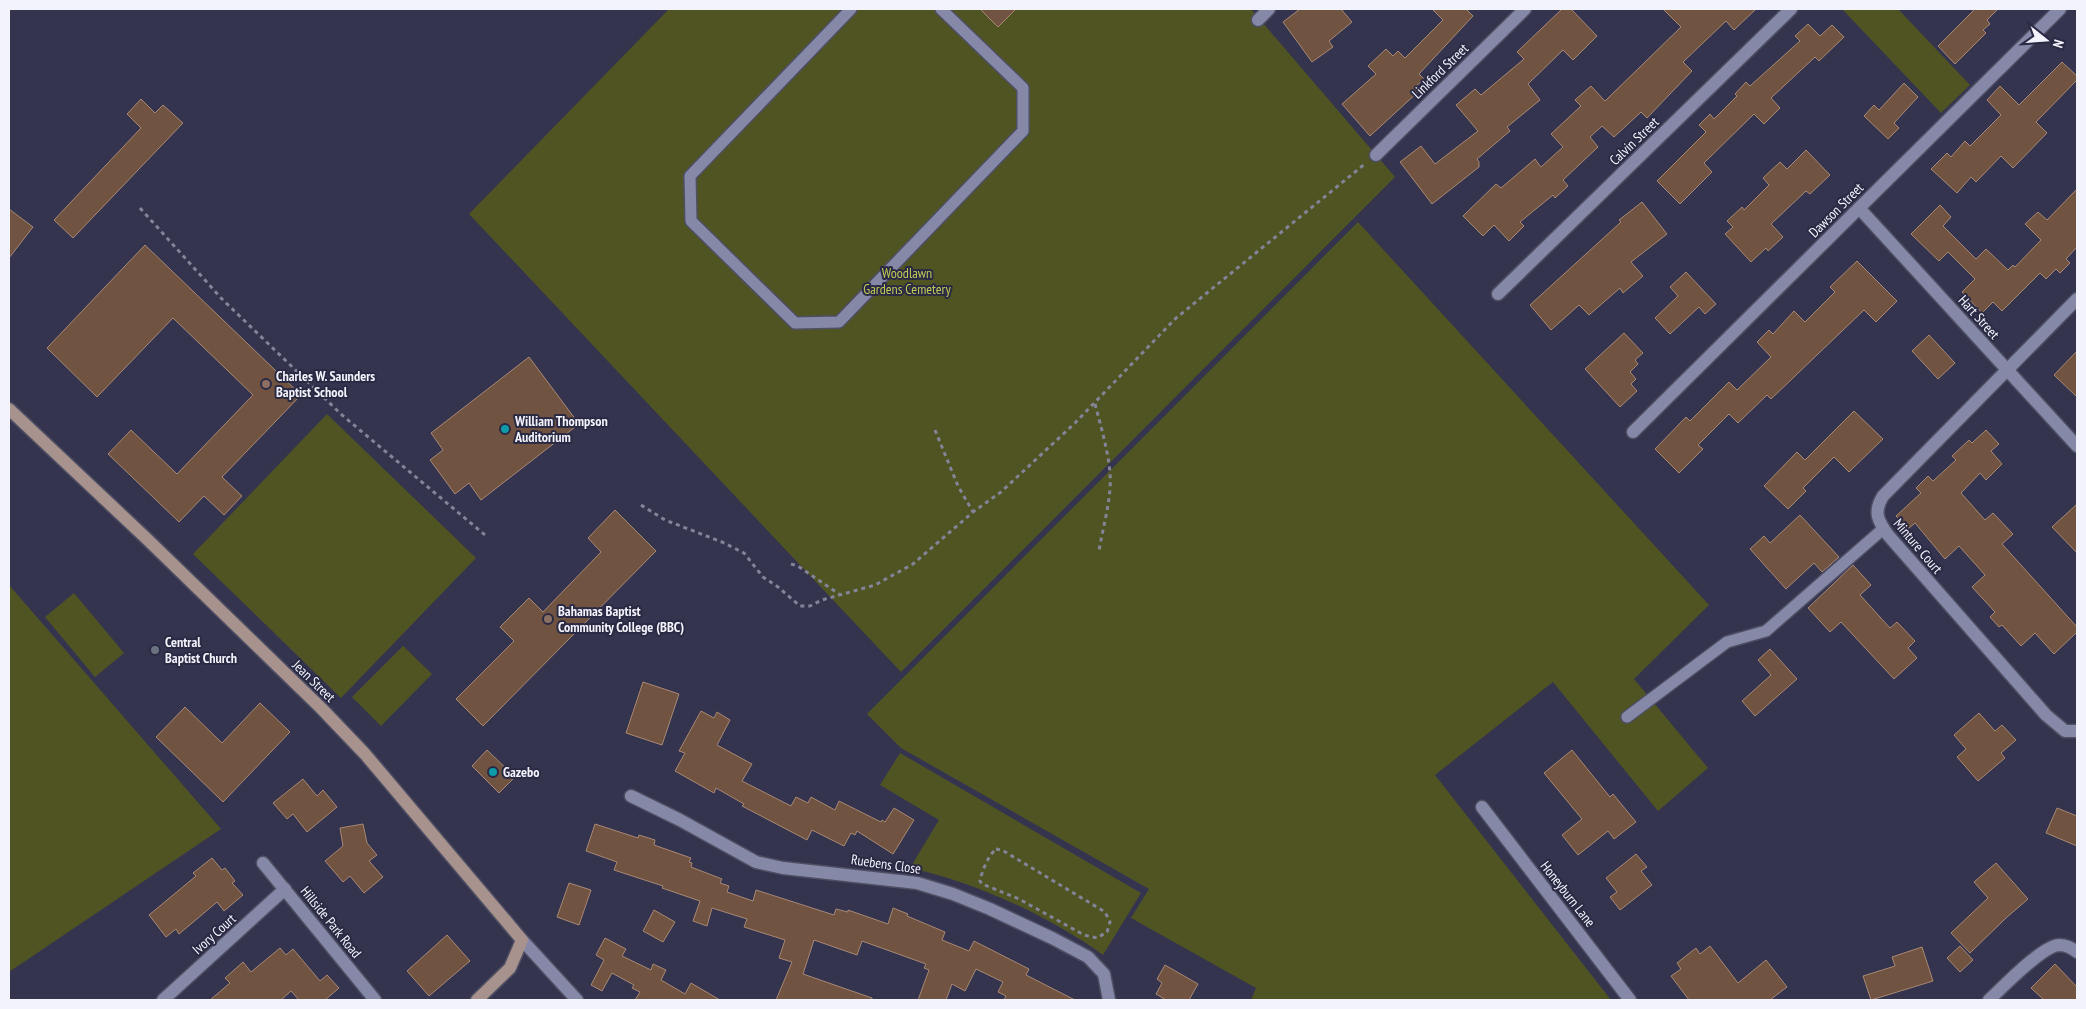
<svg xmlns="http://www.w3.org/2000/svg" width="2086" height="1009" font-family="'PT Sans Narrow',sans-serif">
<rect width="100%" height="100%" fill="#34344f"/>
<g fill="#505423">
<polygon points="669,9 1251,9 1395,177 901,672 469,214"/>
<polygon points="1842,9 1898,9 1970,85 1941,113"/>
<polygon points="1358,222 1709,605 1634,679 1708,768 1658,811 1553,682 1435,775 1611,1000 1251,1000 1256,988 1131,918 1149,889 901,748 867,714"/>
<polygon points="327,414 476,558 341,698 193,554"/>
<polygon points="9,585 221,829 9,972"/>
<polygon points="74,593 124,653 95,677 45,617"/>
<polygon points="403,646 432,674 381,726 352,697"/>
<path d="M900,753L1141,893L1103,955C1049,916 975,882 910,868L939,820L880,785Z"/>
</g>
<g fill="#705341" stroke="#a88875">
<polygon points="980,9 1016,9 998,27"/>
<polygon points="1300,9 1341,9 1352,22 1329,41 1333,47 1312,62 1283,22"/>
<polygon points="1432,9 1466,9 1473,16 1419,74 1424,79 1415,87 1419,91 1370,136 1342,104 1376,74 1368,66 1386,49 1393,56 1398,51 1405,58 1443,20"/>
<polygon points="1562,9 1571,9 1597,36 1573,60 1563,50 1528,84 1540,100 1507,127 1510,131 1477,159 1479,162 1479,167 1432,204 1400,162 1421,146 1435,164 1478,131 1456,105 1475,89 1481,95 1524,59 1517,52"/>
<polygon points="1663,9 1756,9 1734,30 1726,21 1683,62 1692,71 1647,118 1641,112 1614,137 1602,126 1590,137 1598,147 1563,180 1568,186 1555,198 1553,195 1520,222 1524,226 1509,241 1494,225 1483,236 1463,216 1496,184 1501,188 1535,159 1541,167 1563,147 1551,134 1581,106 1575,100 1591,86 1605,101 1681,27"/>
<polygon points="1975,9 1998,9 1987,20 1990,24 1983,30 1986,33 1955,64 1938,46"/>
<polygon points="1808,24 1820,36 1832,25 1844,37 1819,61 1815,57 1771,98 1780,108 1764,124 1754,114 1704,163 1712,172 1680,204 1657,181 1706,132 1699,125 1710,114 1714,119 1737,96 1735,94 1746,82 1750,86 1800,41 1795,36"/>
<polygon points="2062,62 2077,76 2077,80 2036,122 2047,133 2013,168 2001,156 1976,182 1971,177 1957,193 1931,169 1947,153 1951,157 1965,141 1970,146 2001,115 1987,100 2000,86 2019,105"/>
<polygon points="1904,83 1918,97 1894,123 1899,128 1888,139 1864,116 1874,105 1879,110"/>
<polygon points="141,99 155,113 163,105 183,123 73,238 54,220 141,128 127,114"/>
<polygon points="1806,150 1830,175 1810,194 1806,191 1771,224 1783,237 1768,251 1766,248 1751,262 1725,234 1733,227 1727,221 1742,207 1744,210 1769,185 1763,178 1780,162 1787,169"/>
<polygon points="2077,189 2077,247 2066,259 2070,263 2060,273 2056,269 2046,279 2040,273 2002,311 1993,302 1982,313 1962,292 1975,279 1948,252 1939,261 1911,234 1940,205 1951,217 1943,226 1976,259 1986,249 2008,270 2013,265 2015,267 2041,240 2025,224 2038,212 2047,220"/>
<polygon points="1642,202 1667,234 1631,262 1643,276 1623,293 1620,288 1589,315 1579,305 1551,330 1530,305 1621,222 1619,220"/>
<polygon points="9,209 33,227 9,258"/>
<polygon points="145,245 301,395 222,477 242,496 224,515 204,496 179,522 108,454 131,430 177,474 253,395 173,318 97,397 47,348"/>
<polygon points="1857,261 1897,301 1876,322 1864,310 1771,399 1767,395 1738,423 1729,414 1698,445 1703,449 1679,473 1655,449 1686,417 1690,421 1729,382 1737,390 1771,357 1757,342 1769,330 1773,334 1794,311 1805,322 1835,292 1830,287"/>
<polygon points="1686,272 1716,304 1705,314 1699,307 1670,334 1655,318 1678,296 1670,287"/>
<polygon points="1624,333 1643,353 1635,360 1638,364 1630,372 1636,379 1631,384 1637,391 1620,407 1585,369"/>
<polygon points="1929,335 1955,363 1938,379 1912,351"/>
<polygon points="2077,351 2077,397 2054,375"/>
<polygon points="529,357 579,424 481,500 469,483 455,494 430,460 443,450 431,433"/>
<polygon points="1854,411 1883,439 1849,472 1834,457 1803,488 1806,491 1788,509 1764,486 1797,452 1805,460"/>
<polygon points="1986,430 1999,444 1991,451 2002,464 1986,480 1980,473 1961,493 1985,520 1993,513 2013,534 2002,544 2077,627 2077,632 2054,654 2035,633 2021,646 2002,625 1999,627 1990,617 1995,612 1972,587 1985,575 1959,546 1945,559 1915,523 1908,529 1896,516 1921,493 1916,488 1928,476 1933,481 1956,460 1952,456 1969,440 1972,443"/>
<polygon points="2077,504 2077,553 2052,527"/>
<polygon points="615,510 656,551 483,726 456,699 514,641 500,627 529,598 543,612 601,552 588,538"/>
<polygon points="1800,515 1839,557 1822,572 1814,563 1786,589 1750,549 1764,536 1770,543"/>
<polygon points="1853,565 1871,585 1860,595 1890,628 1897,622 1915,641 1908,648 1917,658 1894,679 1841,622 1830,632 1808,608"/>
<polygon points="1770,649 1797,679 1755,716 1742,701 1771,675 1758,660"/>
<polygon points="643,682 679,694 662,745 626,733"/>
<polygon points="260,703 290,732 223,802 156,737 185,707 222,743"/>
<polygon points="701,711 714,718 717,712 730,720 717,745 752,764 742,781 791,806 796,797 808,803 811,797 835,810 839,801 881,822 882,820 885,822 894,808 914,820 893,854 857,831 855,835 851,833 844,846 812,830 807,840 742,806 744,804 716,788 714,793 675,771 685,753 679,751"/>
<polygon points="1979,713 1995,731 2002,725 2016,740 2001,753 2005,758 1978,781 1957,757 1966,749 1954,735"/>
<polygon points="487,750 515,777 499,793 472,766"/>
<polygon points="1572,750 1610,797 1613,794 1636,822 1614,839 1608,831 1578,855 1562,835 1582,819 1544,773"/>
<polygon points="303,779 317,796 323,790 337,807 307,832 293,814 287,819 273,803"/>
<polygon points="2057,808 2077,816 2077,846 2046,833"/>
<polygon points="363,824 367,843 377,855 369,861 383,877 364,893 350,876 343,882 325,861 343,846 340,828"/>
<polygon points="595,824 638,838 639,835 655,840 654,845 691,858 689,862 692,863 691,867 722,879 720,883 729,886 727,892 753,901 756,890 834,915 836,909 848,912 848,910 888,924 893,908 908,914 907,916 945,932 942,940 969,951 974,941 1029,969 1026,975 1075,1000 1004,1000 1006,996 998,992 1003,982 976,969 965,991 952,984 946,1000 918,1000 929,970 924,968 926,964 862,941 857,955 814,940 803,974 872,998 872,1000 776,1000 792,962 779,958 785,940 744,927 747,919 712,908 707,926 693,921 700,901 662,888 663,886 614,870 617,862 586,851"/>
<polygon points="1636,854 1647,867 1641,871 1652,885 1620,910 1610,897 1617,892 1606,878"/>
<polygon points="212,858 222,870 225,868 235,881 232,883 243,895 224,911 217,902 179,934 176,929 166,937 149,915 196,876 193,873"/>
<polygon points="1996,863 2028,899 2006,918 1970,953 1951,933 1988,898 1974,882"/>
<polygon points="569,883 591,890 579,925 557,917"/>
<polygon points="654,910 675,922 663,942 643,931"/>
<polygon points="447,935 470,961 429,996 407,971"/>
<polygon points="605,938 626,949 622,956 651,970 653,964 666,970 661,980 685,994 691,983 720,1000 635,1000 640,992 632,988 634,985 612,973 602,991 591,985 604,960 596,955"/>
<polygon points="1710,946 1738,983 1766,960 1787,987 1770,1000 1689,1000 1671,976 1681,969 1677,963 1696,948 1700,954"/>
<polygon points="1960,946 1973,960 1960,972 1947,958"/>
<polygon points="1922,947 1933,981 1871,1000 1863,976 1895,966 1892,957"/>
<polygon points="280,948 286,955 293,949 320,981 327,975 339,988 325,1000 299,1000 291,991 281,1000 210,1000 230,983 225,978 243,962 251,972"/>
<polygon points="2055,964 2077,987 2077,1000 2044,1000 2031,988"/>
<polygon points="1165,965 1198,984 1189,1000 1166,1000 1156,994 1162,983 1157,979"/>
</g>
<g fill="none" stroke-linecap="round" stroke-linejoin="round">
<defs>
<g id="lane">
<polyline points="851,9 690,176 691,221 795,323 839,322 1023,131 1023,88 941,9"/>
<polyline points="1627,717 1727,642 1766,631 1883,529"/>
</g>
<g id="street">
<polyline points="1258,20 1269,9"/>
<polyline points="1376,155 1525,9"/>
<polyline points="1859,208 2077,446"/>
<polyline points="1498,294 1791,9"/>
<path d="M2077,299L1883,496C1873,512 1878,521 1888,535L2046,715L2065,731H2077"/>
<polyline points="1633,432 2060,9"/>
<polyline points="631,796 680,820 756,862 783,868 917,883 953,894 990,909 1052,938 1088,957 1104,974 1109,1000"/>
<polyline points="1482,807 1630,1000"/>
<polyline points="263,863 375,1000"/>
<polyline points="522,940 577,1000"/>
<polyline points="163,1000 285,889"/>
<path d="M1989,1000C2003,987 2042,946 2059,945C2066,945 2072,948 2077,952"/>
</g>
<polyline id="secondary" points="9,409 148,540 321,708 365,754 522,940 510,968 477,1000"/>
</defs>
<use href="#lane" stroke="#4f4f64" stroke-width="14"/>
<use href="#street" stroke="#4f4f64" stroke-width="15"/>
<use href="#secondary" stroke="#4f4f64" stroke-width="15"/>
<g stroke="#848498" stroke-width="3" stroke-dasharray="4 4" stroke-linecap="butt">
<polyline points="140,208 222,299 342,415 485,535"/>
<path d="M1095,404C1101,427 1108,450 1110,473C1112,498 1103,526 1099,551"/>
<polyline points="935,430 958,486 973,512"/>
<polyline points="641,505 665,520 722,542 744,553 763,577 778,587 800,606 810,606 822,600 875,585 913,564 973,512 1001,492 1075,423 1175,319 1366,163"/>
<polyline points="791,564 798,566 839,594"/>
<path d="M996,849L1002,850L1105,912L1110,922L1107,932L1097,938L1084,935L1019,899L982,884L980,881C982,871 988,856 996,849Z"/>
</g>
<use href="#lane" stroke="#8688a8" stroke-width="11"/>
<use href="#street" stroke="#8688a8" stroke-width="12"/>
<use href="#secondary" stroke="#a8928d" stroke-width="12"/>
</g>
<g fill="#8d6e63" stroke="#2a2a44" stroke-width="2">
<circle cx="266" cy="384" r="5"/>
<circle cx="548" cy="619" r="5"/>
</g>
<g fill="#0f9aa8" stroke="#2a2a44" stroke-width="2">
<circle cx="505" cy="429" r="5"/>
<circle cx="493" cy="772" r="5"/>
</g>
<circle fill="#6b7280" stroke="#2a2a44" stroke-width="2" cx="155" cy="650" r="5"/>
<g text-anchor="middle" stroke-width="4" stroke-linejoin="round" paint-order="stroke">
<g font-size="14" fill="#f2f3fd" stroke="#2a2a44">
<text transform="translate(1440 71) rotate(-44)" y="5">Linkford Street</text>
<text transform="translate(1634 141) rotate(-44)" y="5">Calvin Street</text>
<text transform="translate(1836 210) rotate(-45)" y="5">Dawson Street</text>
<text transform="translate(1979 317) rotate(48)" y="5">Hart Street</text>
<text transform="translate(1918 546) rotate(50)" y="5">Minture Court</text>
<text transform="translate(314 681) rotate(44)" y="5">Jean Street</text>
<text transform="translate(886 864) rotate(8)" y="5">Ruebens Close</text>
<text transform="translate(1568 894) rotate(52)" y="5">Honeyburn Lane</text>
<text transform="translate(331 922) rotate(51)" y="5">Hillside Park Road</text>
<text transform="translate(214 934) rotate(-42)" y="5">Ivory Court</text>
</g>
<g font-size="14" fill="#c0c957" stroke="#2a2a44">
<text x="907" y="278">Woodlawn<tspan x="907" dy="16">Gardens Cemetery</tspan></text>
</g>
<g font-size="14" font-weight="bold" fill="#f2f3fd" stroke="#2a2a44" text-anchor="start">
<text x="276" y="381">Charles W. Saunders<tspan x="276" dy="16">Baptist School</tspan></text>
<text x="515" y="426">William Thompson<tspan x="515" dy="16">Auditorium</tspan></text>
<text x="558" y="616">Bahamas Baptist<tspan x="558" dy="16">Community College (BBC)</tspan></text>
<text x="165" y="647">Central<tspan x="165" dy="16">Baptist Church</tspan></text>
<text x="503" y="777">Gazebo</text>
</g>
</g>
<rect width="2086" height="1009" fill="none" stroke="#f2f3fd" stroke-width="20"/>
<g transform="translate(2046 40) rotate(107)" stroke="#2a2a44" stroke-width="4" paint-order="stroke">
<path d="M0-4L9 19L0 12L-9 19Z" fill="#f2f3fd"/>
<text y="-8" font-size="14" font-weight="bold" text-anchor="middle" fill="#f2f3fd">N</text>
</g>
</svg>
